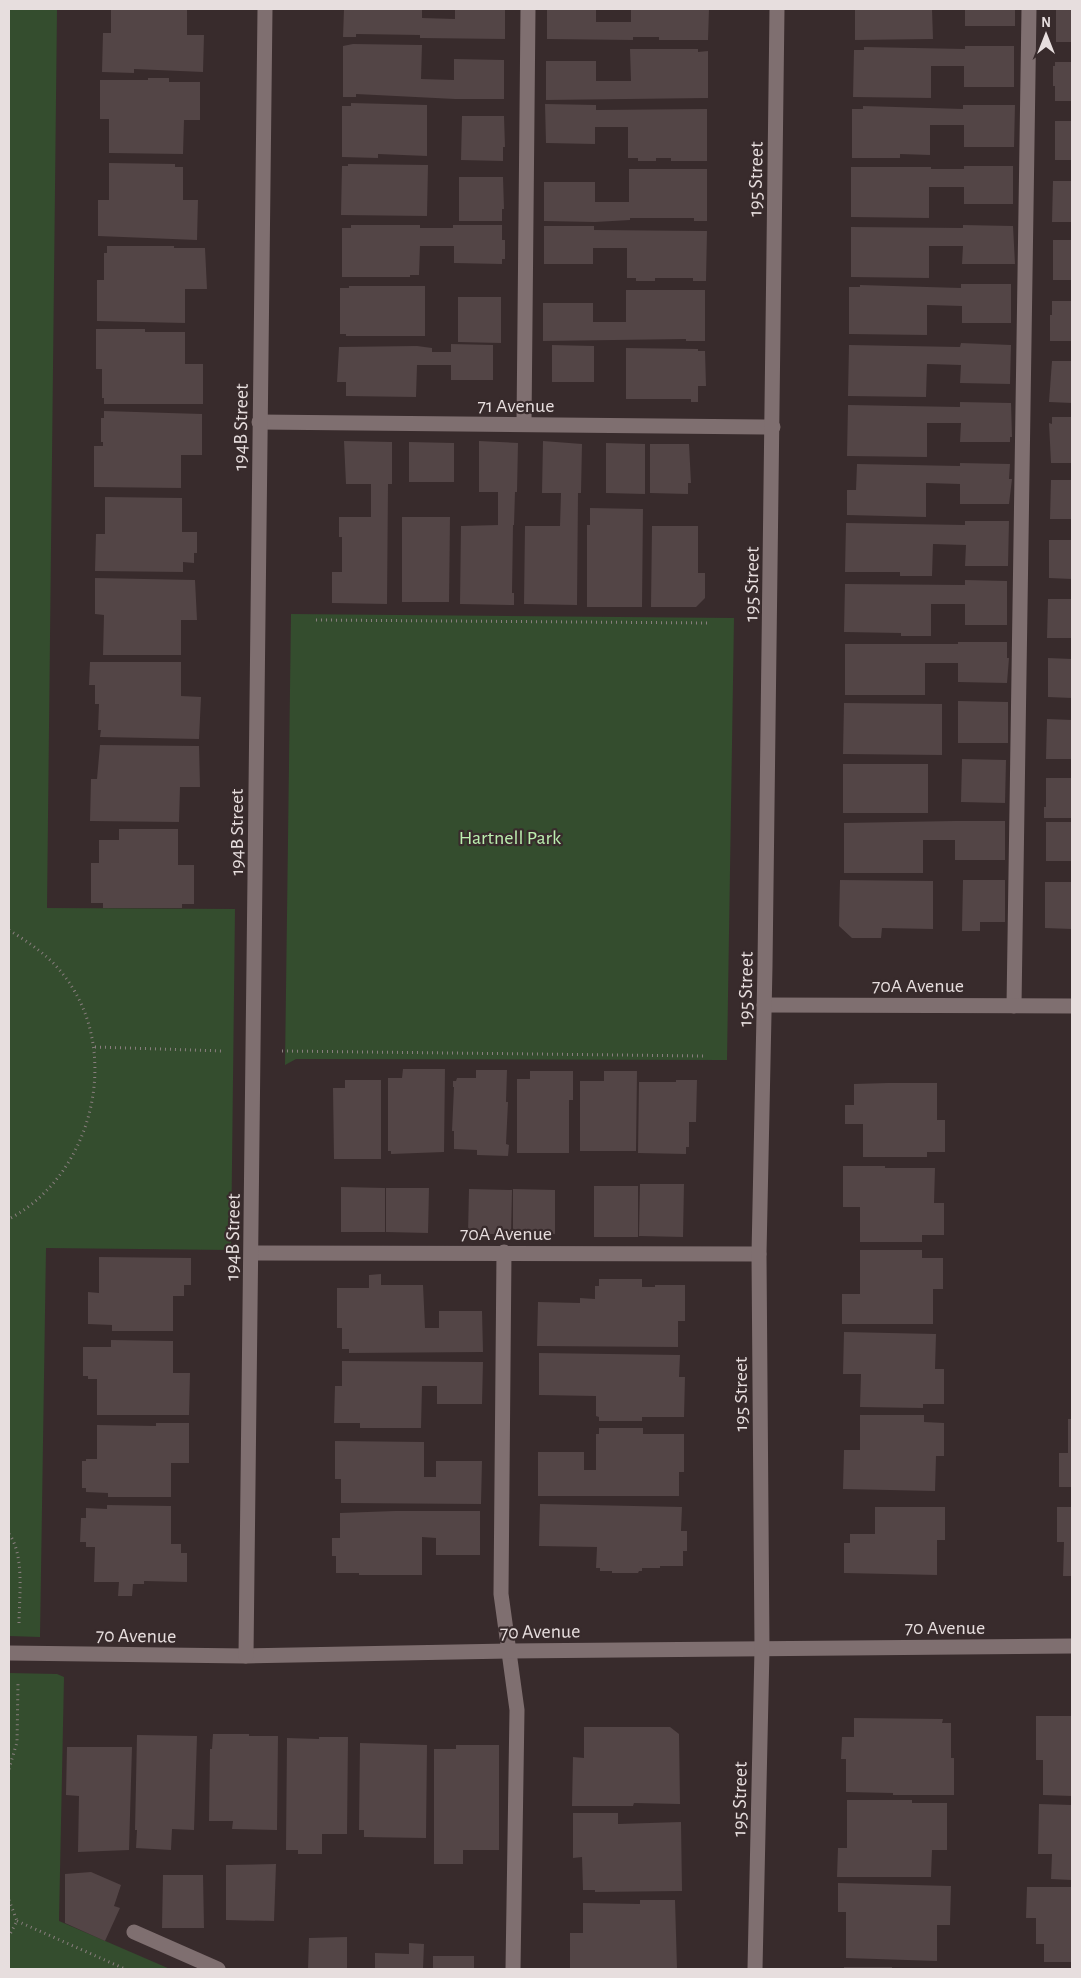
<svg xmlns="http://www.w3.org/2000/svg" width="1081" height="1978" font-family="'Alegreya Sans',sans-serif">
<rect width="100%" height="100%" fill="#382b2c"/>
<g fill="#344d2e">
<polygon points="9,9 57,9 47,908 235,909 231,1250 46,1248 40,1637 9,1636"/>
<polygon points="291,614 734,618 727,1060 296,1059 285,1065"/>
<polygon points="9,1673 57,1674 64,1677 59,1921 170,1969 9,1969"/>
</g>
<g fill="#534546">
<polygon points="111,9 187,9 187,35 204,35 203,72 134,69 134,73 102,72 103,33 111,33"/>
<polygon points="344,9 422,9 422,18 455,19 455,9 505,9 505,39 420,38 420,35 356,34 356,37 343,37"/>
<polygon points="547,9 596,9 596,22 631,22 631,9 709,9 708,40 659,40 659,37 633,37 633,40 547,39"/>
<polygon points="855,9 932,9 933,39 855,40"/>
<rect x="965" y="9" width="50" height="17"/>
<rect x="1056" y="9" width="16" height="33"/>
<polygon points="353,44 422,45 421,79 454,80 454,59 504,60 504,99 455,99 356,94 356,97 343,97 343,46"/>
<polygon points="965,46 1014,46 1014,87 964,87 964,66 931,66 931,98 853,97 854,50 864,50 864,47 965,49"/>
<polygon points="630,49 698,49 698,52 708,51 708,98 546,100 546,61 596,61 596,81 631,81"/>
<polygon points="1055,62 1072,62 1072,101 1055,101 1055,86 1053,86 1053,66 1055,66"/>
<polygon points="148,78 169,78 169,82 200,82 200,120 184,120 183,154 109,153 109,119 100,119 100,80 148,80"/>
<polygon points="351,103 427,105 427,156 378,154 378,158 342,157 342,106 351,106"/>
<polygon points="545,104 596,105 596,110 707,109 707,161 671,161 671,158 656,158 656,161 638,161 638,158 628,158 628,127 595,127 595,144 546,143"/>
<polygon points="963,105 1015,105 1014,147 964,147 964,125 930,125 930,155 900,154 900,158 852,158 852,109 863,109 863,106 963,109"/>
<polygon points="462,116 504,116 505,147 503,147 503,161 461,160"/>
<rect x="1055" y="121" width="17" height="39"/>
<polygon points="109,163 175,164 175,167 183,167 183,200 198,200 197,240 98,236 98,200 109,200"/>
<polygon points="348,164 428,165 427,216 341,215 342,166 348,166"/>
<polygon points="964,166 1013,166 1013,204 964,204 964,187 929,187 929,218 851,217 851,167 931,167 931,169 964,169"/>
<polygon points="629,169 707,169 707,221 694,221 694,218 630,218 630,220 595,222 544,221 544,182 595,182 595,202 629,202"/>
<polygon points="459,177 503,177 504,209 502,209 502,221 459,221"/>
<polygon points="1053,181 1072,181 1072,222 1052,222"/>
<polygon points="351,225 420,225 420,228 453,228 453,225 502,225 502,240 505,240 505,259 502,259 502,264 454,263 454,246 420,246 419,275 410,275 410,277 342,277 342,228 351,228"/>
<polygon points="963,225 1013,226 1015,264 962,264 963,246 929,246 929,278 851,277 851,227 963,228"/>
<polygon points="544,226 594,226 594,230 707,231 706,281 693,281 693,278 655,278 655,281 636,281 636,278 627,278 627,248 593,248 593,264 544,264"/>
<rect x="1053" y="240" width="19" height="40"/>
<polygon points="107,246 174,246 174,248 205,248 207,289 185,289 185,323 97,321 97,280 104,280 104,253 107,253"/>
<polygon points="961,284 1011,284 1011,323 962,323 962,306 927,305 927,335 849,334 849,287 860,287 860,285 961,288"/>
<polygon points="349,286 425,286 425,336 346,336 346,334 340,334 340,288 349,288"/>
<polygon points="626,290 705,290 705,341 686,341 686,339 543,341 543,303 593,303 593,322 626,322"/>
<polygon points="458,297 501,297 501,343 458,342"/>
<polygon points="1052,301 1072,301 1072,341 1050,341 1050,315 1052,315"/>
<polygon points="96,329 145,329 145,332 185,332 185,364 203,364 203,404 104,404 104,398 102,398 102,369 96,369"/>
<polygon points="961,343 1011,345 1010,384 960,383 961,365 927,364 926,397 848,396 849,345 960,347"/>
<polygon points="451,344 493,345 493,380 451,380 451,365 417,365 416,397 346,396 346,382 337,382 339,347 417,346 432,348 432,352 451,352"/>
<polygon points="552,345 594,346 594,382 552,382"/>
<polygon points="626,348 698,349 698,351 705,351 706,386 698,386 698,402 691,402 691,399 626,399"/>
<polygon points="1052,361 1072,361 1072,403 1049,402"/>
<polygon points="960,402 1011,403 1012,437 1010,437 1010,442 960,442 961,423 927,423 927,457 847,456 848,405 960,407"/>
<polygon points="104,411 202,414 202,455 181,455 181,488 94,487 94,446 103,446 103,442 101,442 101,418 104,418"/>
<polygon points="1052,417 1072,417 1072,463 1051,463 1049,423 1052,424"/>
<polygon points="344,441 392,442 392,484 388,484 387,604 332,603 332,572 342,572 342,537 339,537 339,517 371,517 371,484 346,484"/>
<polygon points="479,441 518,443 517,492 515,492 514,525 513,525 512,593 514,593 514,605 460,604 461,526 498,525 498,492 479,492"/>
<polygon points="543,441 582,444 581,493 578,493 577,605 524,604 525,526 560,526 561,493 542,493"/>
<polygon points="409,442 454,443 454,482 409,482"/>
<polygon points="606,443 645,444 645,494 606,493"/>
<polygon points="650,444 689,444 691,483 688,483 688,494 650,493"/>
<polygon points="960,463 1010,464 1009,479 1012,479 1009,504 960,504 960,484 926,483 926,517 847,515 847,490 856,490 857,464 960,466"/>
<polygon points="1051,480 1072,480 1072,519 1050,519"/>
<polygon points="105,497 182,498 182,532 197,532 197,553 194,553 194,563 183,562 183,572 95,571 96,534 105,534"/>
<polygon points="590,508 643,509 642,607 587,607 587,525 590,525"/>
<polygon points="402,517 450,517 449,602 402,602"/>
<polygon points="965,521 1009,521 1008,566 965,566 966,545 933,544 932,576 900,576 900,572 845,572 846,523 965,525"/>
<polygon points="652,526 698,526 698,573 705,573 705,598 696,607 651,607"/>
<polygon points="1049,540 1072,540 1072,579 1049,578"/>
<polygon points="95,578 195,580 197,620 181,620 181,655 103,655 104,615 95,614"/>
<polygon points="965,580 1007,581 1007,625 965,625 965,604 931,604 931,636 901,636 901,633 844,632 845,584 965,585"/>
<polygon points="1048,599 1072,599 1072,638 1047,638"/>
<polygon points="958,642 1007,642 1007,658 1009,658 1007,683 958,682 958,663 925,663 925,695 845,695 845,644 958,644"/>
<polygon points="1048,658 1072,659 1072,698 1048,697"/>
<polygon points="90,662 181,662 181,696 201,697 199,739 100,737 101,730 98,730 99,704 95,704 95,685 89,685"/>
<polygon points="958,701 1008,702 1008,743 958,743"/>
<polygon points="844,703 942,704 942,755 843,754"/>
<polygon points="1047,719 1072,720 1072,759 1046,759"/>
<polygon points="100,745 199,746 200,787 180,787 179,822 90,821 91,779 97,779"/>
<polygon points="962,759 1006,760 1005,803 961,802"/>
<rect x="843" y="764" width="85" height="49"/>
<polygon points="1046,778 1072,778 1072,818 1044,818 1044,807 1046,807"/>
<polygon points="955,821 1005,821 1005,860 955,860 955,840 923,840 923,873 844,873 844,823"/>
<rect x="1046" y="822" width="26" height="39"/>
<polygon points="119,829 178,829 178,865 194,865 194,904 182,904 182,908 103,908 103,903 91,903 91,863 99,863 99,840 119,840"/>
<polygon points="840,880 933,881 933,929 882,928 881,938 852,938 839,926"/>
<polygon points="963,880 1005,880 1005,922 980,922 980,931 962,931"/>
<polygon points="1045,882 1072,882 1072,929 1045,928"/>
<polygon points="403,1069 445,1069 444,1152 391,1154 391,1151 388,1151 388,1078 402,1078"/>
<polygon points="476,1070 507,1070 506,1102 508,1102 506,1144 509,1145 508,1156 477,1155 477,1150 454,1149 454,1131 452,1131 454,1087 453,1087 453,1081 456,1081 457,1078 476,1078"/>
<polygon points="530,1071 573,1071 573,1100 569,1100 569,1153 517,1153 517,1079 530,1079"/>
<polygon points="604,1071 637,1071 636,1151 580,1151 580,1081 604,1081"/>
<polygon points="345,1080 381,1080 381,1159 334,1159 333,1088 345,1088"/>
<polygon points="676,1080 697,1080 696,1122 689,1122 689,1147 686,1147 686,1154 638,1153 639,1082 676,1082"/>
<polygon points="888,1083 937,1083 937,1120 945,1120 945,1152 927,1152 927,1157 863,1157 863,1124 845,1124 845,1105 854,1105 854,1084"/>
<polygon points="843,1166 885,1166 885,1168 935,1168 934,1203 944,1203 944,1235 922,1235 922,1242 860,1242 860,1207 843,1207"/>
<polygon points="640,1184 684,1184 683,1237 639,1236"/>
<rect x="594" y="1186" width="44" height="51"/>
<polygon points="341,1187 385,1188 385,1232 341,1232"/>
<polygon points="386,1188 429,1188 428,1233 386,1232"/>
<polygon points="469,1189 512,1190 511,1234 468,1234"/>
<polygon points="513,1189 555,1190 555,1234 513,1233"/>
<polygon points="860,1250 922,1250 922,1258 943,1258 943,1289 933,1289 933,1324 842,1324 842,1294 860,1294"/>
<polygon points="99,1257 191,1258 191,1285 184,1285 184,1296 173,1296 173,1331 112,1331 112,1325 88,1324 88,1292 99,1293"/>
<polygon points="381,1274 381,1285 423,1285 425,1328 439,1328 439,1311 482,1311 483,1352 349,1353 349,1349 342,1349 342,1328 337,1328 337,1288 369,1288 369,1275"/>
<polygon points="599,1279 642,1279 642,1287 655,1287 655,1285 685,1285 685,1321 678,1321 678,1347 537,1346 538,1302 580,1303 580,1298 595,1299 595,1286 599,1286"/>
<polygon points="844,1332 936,1334 935,1369 944,1369 944,1404 923,1404 923,1408 860,1407 861,1374 843,1374"/>
<polygon points="111,1340 173,1341 173,1373 190,1373 189,1415 97,1415 97,1379 88,1379 88,1376 83,1376 83,1347 111,1347"/>
<polygon points="539,1353 680,1355 679,1377 685,1377 684,1417 642,1417 642,1421 599,1421 599,1417 596,1416 596,1396 539,1395"/>
<polygon points="342,1361 483,1362 482,1404 437,1404 437,1386 422,1386 421,1428 360,1428 360,1423 334,1423 335,1386 342,1386"/>
<polygon points="860,1415 924,1415 924,1422 944,1423 944,1456 936,1456 935,1491 843,1489 844,1450 860,1450"/>
<polygon points="1068,1419 1072,1419 1072,1487 1059,1487 1059,1453 1068,1453"/>
<polygon points="156,1423 189,1423 189,1463 171,1463 171,1497 108,1497 108,1493 86,1492 86,1488 82,1488 82,1461 86,1461 86,1459 97,1459 97,1425 156,1426"/>
<polygon points="599,1428 643,1428 643,1434 684,1434 684,1472 679,1472 679,1496 538,1496 538,1452 584,1452 584,1470 596,1470 596,1434 599,1434"/>
<polygon points="335,1441 424,1442 424,1477 436,1477 436,1461 482,1461 481,1504 341,1503 341,1479 335,1479"/>
<polygon points="540,1504 682,1507 681,1531 687,1531 687,1551 683,1551 683,1566 660,1566 660,1568 642,1568 642,1571 639,1571 638,1573 612,1573 612,1571 600,1571 600,1568 596,1568 597,1547 539,1546"/>
<polygon points="107,1505 171,1506 171,1544 181,1544 181,1553 187,1553 187,1582 144,1581 144,1584 133,1584 132,1596 118,1596 119,1582 94,1582 95,1547 86,1547 86,1542 80,1542 81,1518 86,1518 86,1508 107,1509"/>
<polygon points="875,1507 945,1507 945,1540 937,1540 937,1575 844,1573 844,1543 850,1543 850,1534 875,1534"/>
<polygon points="1057,1507 1072,1507 1072,1576 1063,1576 1064,1542 1057,1542"/>
<polygon points="395,1511 480,1511 480,1555 436,1555 436,1538 422,1537 422,1575 359,1575 359,1573 336,1573 336,1556 332,1556 332,1538 340,1538 340,1513"/>
<polygon points="1036,1716 1072,1716 1072,1796 1043,1795 1043,1760 1036,1760"/>
<polygon points="854,1718 943,1719 942,1723 951,1723 951,1758 954,1758 954,1795 893,1795 893,1793 846,1792 846,1759 841,1759 842,1737 854,1737"/>
<polygon points="584,1727 670,1727 679,1734 680,1804 634,1803 633,1806 572,1806 573,1757 584,1758"/>
<polygon points="213,1734 249,1734 249,1736 278,1736 277,1830 232,1829 233,1821 209,1821 210,1749 212,1749"/>
<polygon points="137,1735 197,1736 194,1830 172,1829 171,1850 136,1848 137,1830 135,1830"/>
<polygon points="319,1737 348,1737 347,1834 322,1834 322,1854 298,1854 298,1850 286,1850 287,1738 319,1739"/>
<polygon points="360,1743 427,1745 426,1838 364,1837 364,1830 359,1830"/>
<polygon points="456,1745 499,1745 499,1850 463,1850 463,1864 434,1864 434,1749 456,1749"/>
<polygon points="67,1747 132,1747 129,1850 78,1852 79,1796 66,1795"/>
<polygon points="847,1800 912,1800 912,1803 947,1803 947,1850 932,1850 931,1877 837,1877 838,1848 847,1848"/>
<polygon points="1039,1804 1072,1805 1072,1880 1051,1879 1052,1854 1038,1854"/>
<polygon points="573,1813 618,1813 618,1824 681,1822 682,1891 595,1892 595,1890 583,1890 582,1857 573,1858"/>
<polygon points="276,1864 274,1921 226,1920 226,1865"/>
<polygon points="91,1872 121,1885 114,1906 120,1908 105,1941 65,1923 65,1874"/>
<polygon points="163,1875 203,1875 204,1928 162,1928"/>
<polygon points="838,1883 951,1886 950,1925 937,1925 937,1961 846,1958 846,1912 838,1912"/>
<polygon points="1027,1887 1072,1887 1072,1962 1044,1962 1044,1944 1036,1944 1036,1918 1026,1918"/>
<polygon points="640,1900 675,1900 677,1969 570,1969 570,1933 583,1933 583,1903 640,1904"/>
<polygon points="347,1937 347,1969 308,1969 309,1938"/>
<polygon points="409,1943 424,1944 423,1969 375,1969 375,1953 409,1954"/>
<rect x="433" y="1956" width="41" height="13"/>
<rect x="844" y="1967" width="48" height="2"/>
</g>
<g fill="none" stroke-linecap="round" stroke-linejoin="round">
<g stroke="#897e7e" stroke-width="3" stroke-dasharray="1 4" stroke-linecap="butt">
<polyline points="316,620 709,623"/>
<path d="M9,930C28,942 48,955 62,973C124,1049 94,1174 9,1219"/>
<polyline points="95,1047 223,1051"/>
<polyline points="282,1051 703,1056"/>
<path d="M9,1534C25,1555 19,1599 19,1624"/>
<polyline points="9,1769 17,1742 18,1683"/>
<polyline points="9,1900 17,1921 9,1936"/>
<polyline points="17,1921 125,1969"/>
</g>
<g stroke="#7f6f70" stroke-width="15">
<polyline points="524,424 528,9"/>
<polyline points="1014,1006 1029,9"/>
<polyline points="504,1252 501,1594 517,1710 513,1969"/>
<polyline points="252,1253 759,1254"/>
<polyline points="134,1932 218,1969"/>
</g>
<g stroke="#7f6f70" stroke-width="15">
<polyline points="259,422 773,427"/>
<polyline points="764,1005 1072,1006"/>
<polyline points="9,1653 246,1656 509,1651 1072,1646"/>
<polyline points="246,1656 265,9"/>
<polyline points="755,1969 762,1649 759,1254 765,966 777,9"/>
</g>
</g>
<g text-anchor="middle" stroke-width="4.5" stroke-linejoin="round" paint-order="stroke">
<g font-size="20" fill="#e7dede" stroke="#382b2c">
<text transform="translate(755 179) rotate(-89)" y="7">195 Street</text>
<text x="516" y="412">71 Avenue</text>
<text transform="translate(240 427) rotate(-89)" y="7">194B Street</text>
<text transform="translate(751 584) rotate(-89)" y="7">195 Street</text>
<text transform="translate(236 832) rotate(-90)" y="7">194B Street</text>
<text x="918" y="992">70A Avenue</text>
<text transform="translate(745 989) rotate(-89)" y="7">195 Street</text>
<text x="506" y="1240">70A Avenue</text>
<text transform="translate(232 1237) rotate(-89)" y="7">194B Street</text>
<text transform="translate(740 1394) rotate(-90)" y="7">195 Street</text>
<text x="945" y="1634">70 Avenue</text>
<text transform="translate(540 1631) rotate(-1)" y="7">70 Avenue</text>
<text transform="translate(136 1635) rotate(1)" y="7">70 Avenue</text>
<text transform="translate(739 1799) rotate(-89)" y="7">195 Street</text>
</g>
<g font-size="20" fill="#bbeeaf" stroke="#382b2c">
<text x="510" y="844">Hartnell Park</text>
</g>
</g>
<rect width="1081" height="1978" fill="none" stroke="#e7dede" stroke-width="20"/>
<g transform="translate(1046 35)" stroke="#382b2c" stroke-width="4" paint-order="stroke">
<path d="M0-4L9 19L0 12L-9 19Z" fill="#e7dede"/>
<text y="-8" font-size="14" font-weight="bold" text-anchor="middle" fill="#e7dede">N</text>
</g>
</svg>
